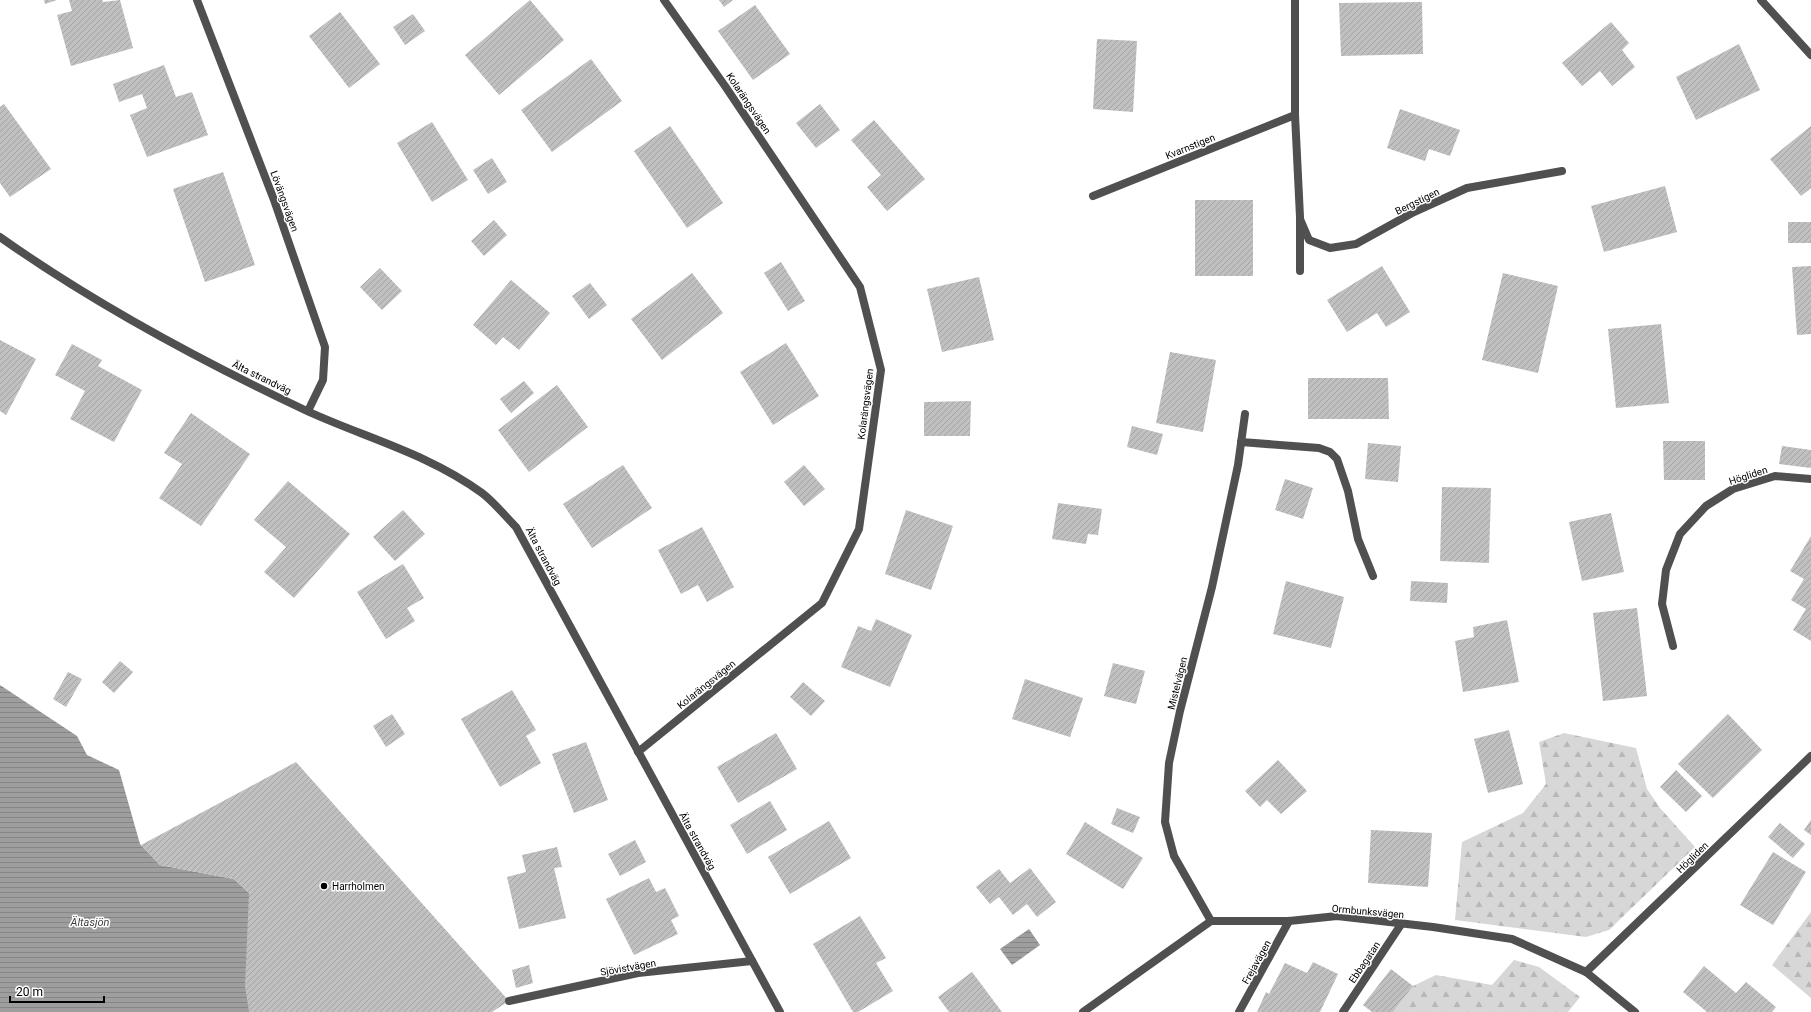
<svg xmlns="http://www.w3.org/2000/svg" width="1811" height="1012" font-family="Roboto,sans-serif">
<defs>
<pattern id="forest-firs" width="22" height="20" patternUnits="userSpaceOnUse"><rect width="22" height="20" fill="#d7d7d7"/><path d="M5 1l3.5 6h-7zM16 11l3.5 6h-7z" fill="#b7b7b7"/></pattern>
<pattern id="water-rules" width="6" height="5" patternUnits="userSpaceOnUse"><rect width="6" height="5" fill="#9e9e9e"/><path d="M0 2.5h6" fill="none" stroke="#868686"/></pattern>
<pattern id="building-hatch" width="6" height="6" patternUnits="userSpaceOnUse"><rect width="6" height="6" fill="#c0c0c0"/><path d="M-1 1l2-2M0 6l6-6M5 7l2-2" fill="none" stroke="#a3a3a3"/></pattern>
</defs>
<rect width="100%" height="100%" fill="#fff"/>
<g fill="url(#forest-firs)">
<polygon points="1564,733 1636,748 1647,789 1660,808 1695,847 1609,930 1586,937 1455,920 1462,842 1523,813 1546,784 1539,742"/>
<polygon points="1811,912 1811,998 1772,965"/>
<polygon points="1514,960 1539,967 1580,997 1568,1012 1393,1012 1413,986 1436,975 1492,985"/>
</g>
<g fill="url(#water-rules)">
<polygon points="0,685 77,736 87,755 119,770 140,844 160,865 234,879 249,893 249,1012 0,1012"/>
<polygon points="1029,929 1040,945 1012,965 1000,949"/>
</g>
<g fill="url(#building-hatch)">
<polygon points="44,0 57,0 45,4"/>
<polygon points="69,0 102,0 103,2 120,0 133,48 71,66 57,15 72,11"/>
<polygon points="530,0 564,40 499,95 465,55"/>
<polygon points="719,0 733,0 724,7"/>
<polygon points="1422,2 1423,54 1341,56 1339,3"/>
<polygon points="755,5 790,54 753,80 718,31"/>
<polygon points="340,12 380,64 349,88 309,36"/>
<polygon points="413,14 425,31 405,45 393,27"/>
<polygon points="1611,22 1629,43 1622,50 1635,67 1612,86 1600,71 1582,86 1562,63"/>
<polygon points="1097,39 1137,41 1133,112 1093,109"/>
<polygon points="1739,44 1760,90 1696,120 1676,77"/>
<polygon points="591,59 622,101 552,152 521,110"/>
<polygon points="164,65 176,97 192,92 208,135 147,157 130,115 147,108 142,94 119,102 113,84"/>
<polygon points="4,104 51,169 10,197 0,183 0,107"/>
<polygon points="820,104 840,130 816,148 796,123"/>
<polygon points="1400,109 1460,130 1450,156 1429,149 1425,161 1387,148"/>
<polygon points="874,120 925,179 887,211 867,187 881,175 851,140"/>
<polygon points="432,122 468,180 432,202 397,143"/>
<polygon points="670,126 723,203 687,228 634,151"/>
<polygon points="1811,126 1811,188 1801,196 1770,159"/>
<polygon points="492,158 507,182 488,194 473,170"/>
<polygon points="223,172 255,265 205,282 173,189"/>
<polygon points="1665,186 1677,232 1604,252 1591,206"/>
<rect x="1195" y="200" width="58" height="76"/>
<polygon points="494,220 507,235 484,256 471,241"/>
<rect x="1788" y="222" width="23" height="21"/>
<polygon points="781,262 805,301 788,311 764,273"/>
<polygon points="1382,266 1410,312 1386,327 1377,313 1347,332 1327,300"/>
<polygon points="1811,266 1811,334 1797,335 1792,267"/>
<polygon points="380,268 402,291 382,310 360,287"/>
<polygon points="692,273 723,313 662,360 631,319"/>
<polygon points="1503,273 1558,286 1538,373 1482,360"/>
<polygon points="979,277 994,340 942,352 927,289"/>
<polygon points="511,280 550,313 519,350 503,337 496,345 473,325"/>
<polygon points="590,283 607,305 589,319 572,296"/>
<polygon points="1661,324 1669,403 1616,408 1608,329"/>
<polygon points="0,340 36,359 6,415 0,411"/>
<polygon points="786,343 819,396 773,425 740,372"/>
<polygon points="72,344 102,360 98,366 142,390 114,442 70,419 85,391 55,375"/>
<polygon points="1170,352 1216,360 1203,432 1156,423"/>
<polygon points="1308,378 1388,378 1389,419 1308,419"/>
<polygon points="524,381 534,393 511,413 500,399"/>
<polygon points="557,385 588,427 529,472 498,430"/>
<polygon points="971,401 970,436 924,436 924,402"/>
<polygon points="191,413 250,454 201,526 159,498 182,464 164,453"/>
<polygon points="1132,426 1163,434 1157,455 1127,447"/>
<polygon points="1663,441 1705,441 1705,480 1664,480"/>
<polygon points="1368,443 1401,446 1398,482 1365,479"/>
<polygon points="1782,446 1811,450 1811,468 1779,464"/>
<polygon points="623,465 652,508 592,548 563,504"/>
<polygon points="804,465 825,489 804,506 784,482"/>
<polygon points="1285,479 1313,488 1303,519 1275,510"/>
<polygon points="288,481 350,534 294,598 264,572 286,547 254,520"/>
<polygon points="1442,487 1491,488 1489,563 1440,561"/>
<polygon points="1058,503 1102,509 1098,535 1088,534 1086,544 1052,539"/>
<polygon points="403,510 425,534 395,561 373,537"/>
<polygon points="906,510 953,526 931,590 885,574"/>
<polygon points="1611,513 1624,572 1582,581 1569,522"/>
<polygon points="702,527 734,587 707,602 698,585 681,594 658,550"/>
<polygon points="1811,536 1811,641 1793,630 1806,609 1791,600 1804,579 1790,571"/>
<polygon points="403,564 424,598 407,608 415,621 386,639 357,592"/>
<polygon points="1286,581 1344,597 1331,648 1273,634"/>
<polygon points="1411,581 1448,583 1447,603 1410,601"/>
<polygon points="1637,608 1647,696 1603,701 1593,613"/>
<polygon points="876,619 912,635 890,687 841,667 858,626 871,631"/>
<polygon points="1507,620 1519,682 1463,692 1455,641 1474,637 1473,627"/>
<polygon points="120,661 133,672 114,693 102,682"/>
<polygon points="1113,663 1145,671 1136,704 1104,696"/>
<polygon points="68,672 82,679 66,707 53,699"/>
<polygon points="1025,679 1083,698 1070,737 1012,719"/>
<polygon points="803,682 825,701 811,716 790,697"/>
<polygon points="512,690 536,730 526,736 541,763 500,787 461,719"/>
<polygon points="392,714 405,734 386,747 373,726"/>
<polygon points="1728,714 1762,750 1713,798 1678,764"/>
<polygon points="1509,730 1523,784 1488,793 1474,739"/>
<polygon points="776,733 797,769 738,803 717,767"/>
<polygon points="586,742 608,800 574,813 552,754"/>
<polygon points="1278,760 1307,791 1281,814 1267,800 1260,807 1245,791"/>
<polygon points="296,762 509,1001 492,1012 249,1012 245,986 249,893 234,879 160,865 141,845"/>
<polygon points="1676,770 1702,796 1686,812 1660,787"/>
<polygon points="770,801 787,830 747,854 730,825"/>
<polygon points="1117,808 1140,817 1133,833 1111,824"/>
<polygon points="1811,820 1811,835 1804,830"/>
<polygon points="829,821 851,858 790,894 768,857"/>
<polygon points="1085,822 1143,858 1123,889 1066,854"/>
<polygon points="1780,823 1805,844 1793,858 1768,837"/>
<polygon points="1371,830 1432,833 1428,887 1368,883"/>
<polygon points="635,840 646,862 620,876 608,854"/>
<polygon points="557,847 562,867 554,868 566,918 519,929 507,877 526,872 522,855"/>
<polygon points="1773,852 1806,872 1773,925 1740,905"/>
<polygon points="1030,868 1056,902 1037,917 1027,904 1013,915 999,897 990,904 976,887 999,869 1010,883"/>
<polygon points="649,878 656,892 665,888 679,916 671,920 678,934 634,955 606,899"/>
<polygon points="860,916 886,958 876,963 893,991 858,1012 853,1012 813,944"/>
<polygon points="1313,962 1338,974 1320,1012 1257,1012 1266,992 1269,994 1285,963 1307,973"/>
<polygon points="529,965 533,983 516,988 512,970"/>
<polygon points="1704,966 1736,993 1746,982 1776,1007 1772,1012 1707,1012 1683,992"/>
<polygon points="1391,969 1413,986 1393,1012 1372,1012 1363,1005"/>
<polygon points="972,972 1002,1012 949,1012 938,997"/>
</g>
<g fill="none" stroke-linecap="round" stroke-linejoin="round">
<g stroke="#505050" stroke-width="8">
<polyline points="1093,196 1295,115"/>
<polyline points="1300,219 1309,240 1330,248 1356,244 1414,212 1467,188 1562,171"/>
<polyline points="1241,442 1319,448 1330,452 1337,459 1348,491 1358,539 1373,576"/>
<polyline points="509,1001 638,973 752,961"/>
</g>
<g stroke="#505050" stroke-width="8">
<polyline points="197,0 274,200 325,347 323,380 308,411"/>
<polyline points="1295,0 1295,115 1300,217 1300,271"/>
<polyline points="1761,0 1811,55"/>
<path d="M0,237C96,305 201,361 307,411C366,438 429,454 482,493C494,502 505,516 516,527L780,1012"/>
<polyline points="1673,646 1662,604 1666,570 1680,534 1706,506 1733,489 1775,476 1811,479"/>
<polyline points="638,752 822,603 859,529 881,370 860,287 725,86 664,0"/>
<polyline points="1211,921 1174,856 1165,822 1169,763 1180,711 1212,587 1238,465 1245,414"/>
<polyline points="1586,972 1811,756"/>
<polyline points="1083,1012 1211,921 1289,921 1337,916 1433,927 1512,939 1586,972 1635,1012"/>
<polyline points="1239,1012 1289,921"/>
<polyline points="1343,1012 1402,923"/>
</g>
</g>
<circle fill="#000" stroke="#fff" stroke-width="1.5" cx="324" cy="886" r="4"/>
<g text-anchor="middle" stroke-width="3" stroke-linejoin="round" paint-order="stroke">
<g font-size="10" fill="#000" stroke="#fff">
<text transform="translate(749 103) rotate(56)" y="4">Kolarängsvägen</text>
<text transform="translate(1190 146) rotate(-22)" y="4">Kvarnstigen</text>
<text transform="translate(285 201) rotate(70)" y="4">Lövängsvägen</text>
<text transform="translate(1417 201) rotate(-26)" y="4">Bergstigen</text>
<text transform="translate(262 377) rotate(26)" y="4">Älta strandväg</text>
<text transform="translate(865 404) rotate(-83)" y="4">Kolarängsvägen</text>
<text transform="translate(1748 475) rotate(-18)" y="4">Högliden</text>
<text transform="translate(544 556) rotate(62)" y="4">Älta strandväg</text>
<text transform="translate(1177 683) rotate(-76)" y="4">Mistelvägen</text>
<text transform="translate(706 684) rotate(-39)" y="4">Kolarängsvägen</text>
<text transform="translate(698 841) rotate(61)" y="4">Älta strandväg</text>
<text transform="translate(1692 857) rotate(-44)" y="4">Högliden</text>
<text transform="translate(1368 911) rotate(5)" y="4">Ormbunksvägen</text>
<text transform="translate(1256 962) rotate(-61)" y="4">Frejavägen</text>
<text transform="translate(1364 962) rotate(-56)" y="4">Ebbagatan</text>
<text transform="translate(628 967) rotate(-10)" y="4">Sjövistvägen</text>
</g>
<g font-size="10" fill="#000" stroke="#fff" text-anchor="start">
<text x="332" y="890">Harrholmen</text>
</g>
<g font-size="11" font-style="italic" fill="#3f3f3f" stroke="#fff">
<text x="90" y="926">Ältasjön</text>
</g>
</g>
<path d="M10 996v6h94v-6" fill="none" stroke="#000000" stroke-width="2"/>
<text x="16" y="996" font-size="12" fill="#000000" stroke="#ffffff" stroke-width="3" paint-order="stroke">20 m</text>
</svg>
